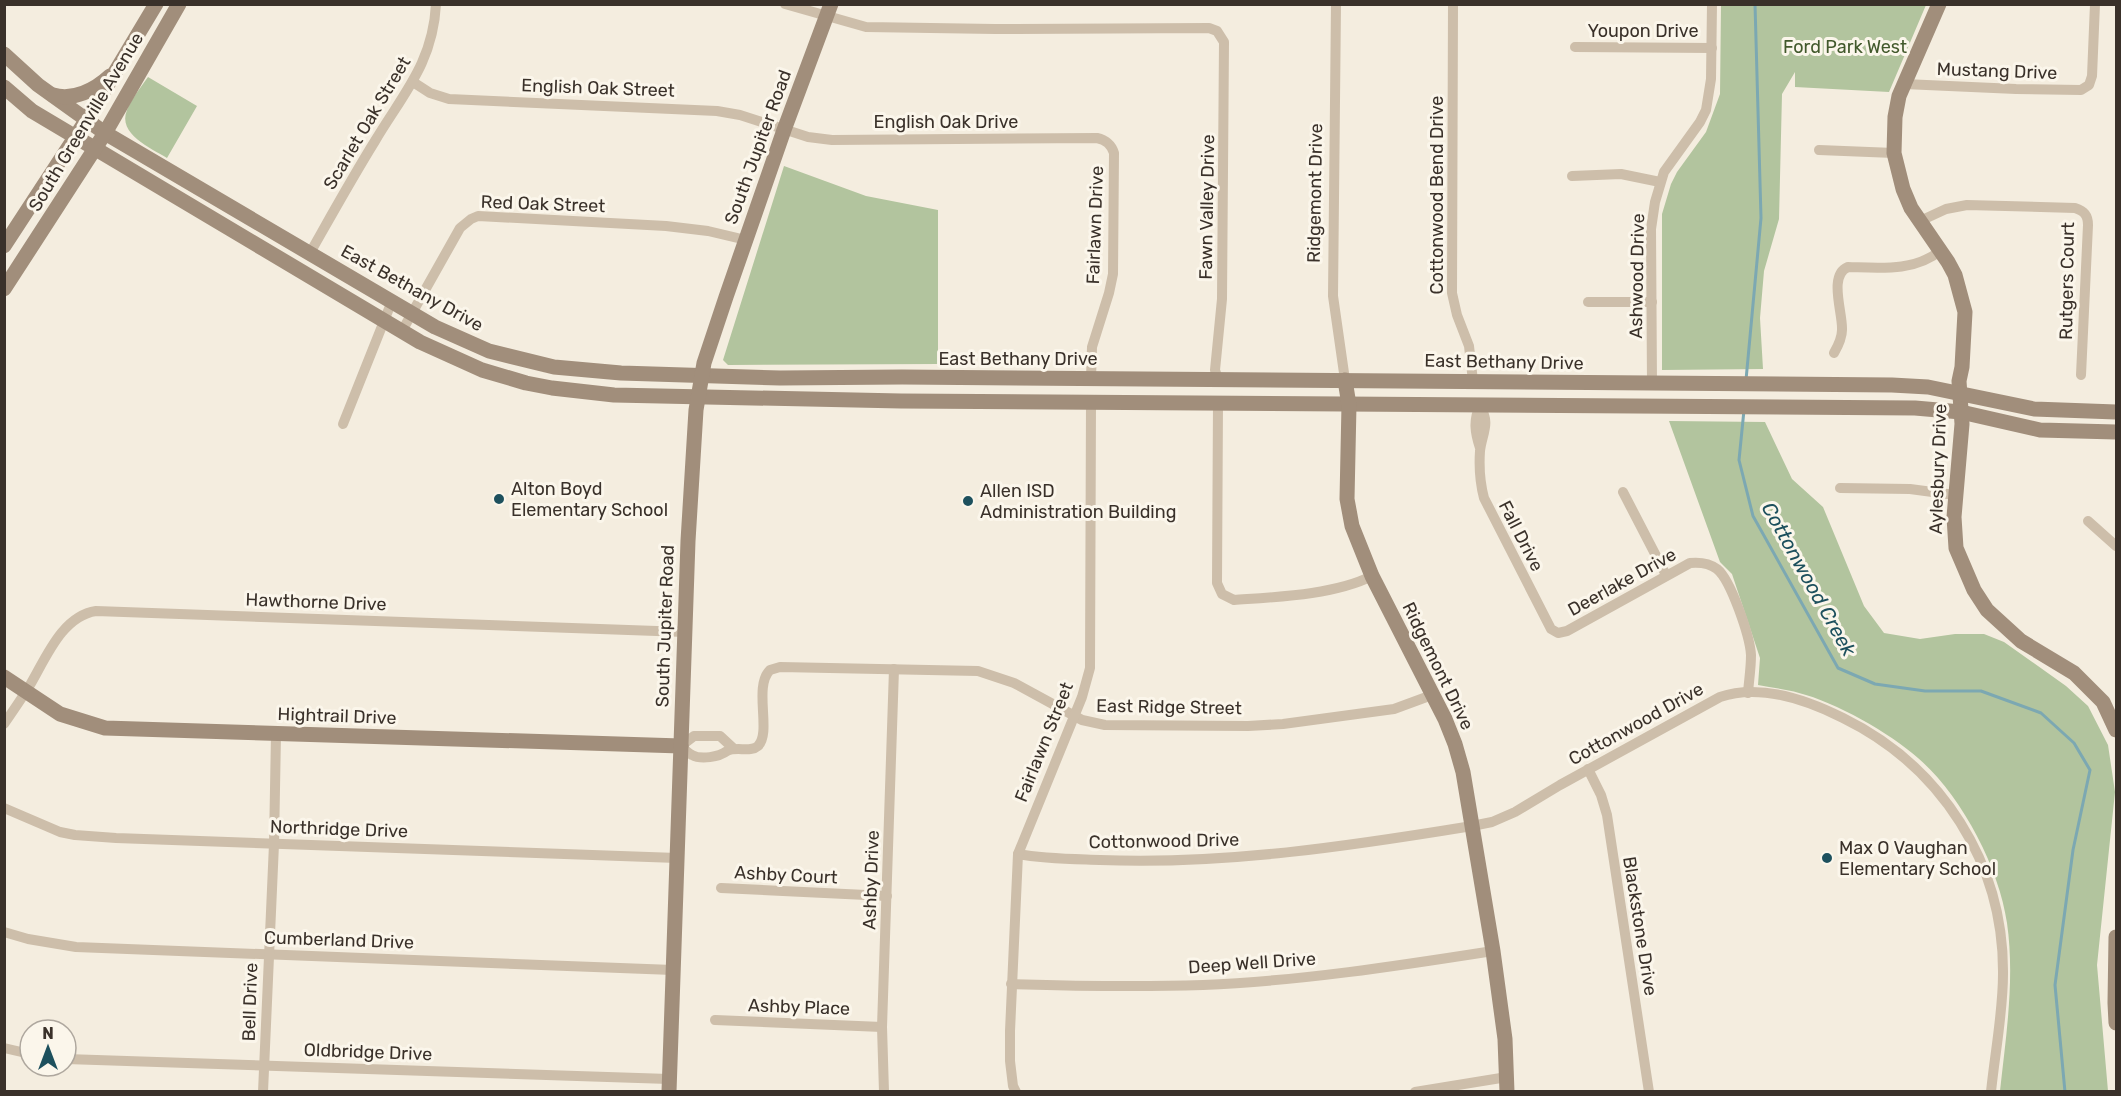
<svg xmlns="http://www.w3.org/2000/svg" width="2121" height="1096" font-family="Rubik,sans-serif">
<rect width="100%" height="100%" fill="#f4eddf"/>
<g fill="#b2c49e">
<polygon points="1721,5 1926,5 1889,92 1795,87 1795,72 1782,94 1779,219 1764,271 1760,318 1763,369 1662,370 1662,214 1671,184 1677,172 1706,132 1720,94"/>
<path d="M148,77L197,106L167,158C151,148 117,134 127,110C132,98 141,87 148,77Z"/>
<polygon points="784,166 866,196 938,210 938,364 728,365 723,360"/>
<path d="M1669,421L1765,422L1792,479L1823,507L1864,606L1884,633L1920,639L1955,634H1984L2004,642L2066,686L2088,706L2108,745L2115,792L2097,965L2108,1091H2000C2006,1036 2015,979 2007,923C1999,867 1961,795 1918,758C1890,733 1835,702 1799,693C1786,689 1772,688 1758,685L1760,658L1732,574L1720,562Z"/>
</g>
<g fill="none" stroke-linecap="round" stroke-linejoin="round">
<g stroke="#7ca8b2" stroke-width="3">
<polyline points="1746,380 1761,218 1755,4"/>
<polyline points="1744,410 1739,460 1753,516 1838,668 1875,684 1925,691 1981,691 2041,713 2074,743 2090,770 2073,850 2055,985 2065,1092"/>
</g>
<g stroke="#cdbeaa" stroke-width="10">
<polyline points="785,4 866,27 995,29 1209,28 1217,31 1224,42 1222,299 1215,370 1218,379"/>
<polyline points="1336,4 1333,296 1345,380"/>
<polyline points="1453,4 1452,293 1457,315 1469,346 1473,381"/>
<polyline points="1575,47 1712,48"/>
<path d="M413,82L430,93L449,99L717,111L740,115L808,137L832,140L1097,138C1106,140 1111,144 1114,153L1113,274L1109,293L1092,347L1091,379"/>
<polyline points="1904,84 2016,89 2081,90 2089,85 2092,76 2095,4"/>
<polyline points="1819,150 1894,153"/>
<polyline points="1572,176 1621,174 1660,182"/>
<path d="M1920,221L1946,209L1967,205L2075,208C2084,211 2088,215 2088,225L2081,375"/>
<path d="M310,253C331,216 352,178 375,141C403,94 433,63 436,4"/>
<polyline points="1588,302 1652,302"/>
<polyline points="402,331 460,228 471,219 478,216 666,226 708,231 746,240"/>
<path d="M1834,353C1838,346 1842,338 1842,330C1843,313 1828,275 1848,267C1880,268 1915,272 1941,250"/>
<polyline points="1652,383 1651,229 1655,202 1664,172 1700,122 1706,110 1711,79 1712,4"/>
<path d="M1218,403L1217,583L1222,594L1234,600C1276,597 1334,595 1372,576"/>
<polyline points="343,424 392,301"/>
<path d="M1480,448C1475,433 1473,420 1480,406C1491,424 1482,433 1480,451C1479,466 1480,483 1484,498L1551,629L1558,633L1567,631L1690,563C1700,562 1709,563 1717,569C1731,580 1750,637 1751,655C1751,668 1749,680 1748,693"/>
<polyline points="1840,488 1910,489 1955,495"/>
<polyline points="1623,492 1666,575"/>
<polyline points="2088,521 2116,546"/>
<path d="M4,724C13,711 22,698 30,685C46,658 62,616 96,611L685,632"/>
<path d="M733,748L720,736H694L681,746C684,749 688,753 692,755C701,760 719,757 727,751C737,746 750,753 758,746C772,732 753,687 770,670L780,667L978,671L1014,683L1082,720L1105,725L1248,726L1283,724L1394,709L1432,695"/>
<polyline points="1588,769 1601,795 1607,815 1649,1092"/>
<polyline points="4,808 60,832 75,835 116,838 677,858"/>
<path d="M1018,854C1045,859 1072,859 1100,860C1224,865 1350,846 1472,826L1492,822L1515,812L1560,785L1720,697C1760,683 1807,700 1843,718C1941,766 2004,863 2003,974C2003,1013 1995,1052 1991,1092"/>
<polyline points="721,888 887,896"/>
<polyline points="4,932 28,939 76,947 673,970"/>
<path d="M1011,984C1075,986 1139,987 1203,985C1300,981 1397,966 1493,951"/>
<polyline points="715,1020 882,1027"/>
<polyline points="4,1048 30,1054"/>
<polyline points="66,1059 669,1079"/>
<polyline points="263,1092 274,844 276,734"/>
<polyline points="884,1092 882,1027 894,669"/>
<polyline points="1016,1092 1013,1086 1010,1061 1010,1031 1018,854 1082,697 1090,668 1091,402"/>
<polyline points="1415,1092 1507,1077"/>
</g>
<g stroke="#a18e7b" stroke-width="15">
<polyline points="1939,4 1899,96 1895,117 1894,153 1903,189 1911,208 1948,262 1955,275 1965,312 1962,367 1959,381 1962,424 1954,517 1956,548 1974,590 1987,610 2021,641 2074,673 2103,702 2116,730"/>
<polyline points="4,54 38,85 105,133 435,327 489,351 554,367 621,373 780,378 902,377 1892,385 1928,387 2034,409 2116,412"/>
<polyline points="4,87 32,111 420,342 482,370 526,383 552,388 614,395 901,401 1915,408 1961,412 2040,430 2116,432"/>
<path d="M53,95C73,101 95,90 110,76"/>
<polyline points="4,246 87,119 156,4"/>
<polyline points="4,289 105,133 179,4"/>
<polyline points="1345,380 1349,405 1347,499 1352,526 1372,576 1445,719 1455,744 1463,772 1493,951 1505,1039 1507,1092"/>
<polyline points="4,677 60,714 105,728 681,746"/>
<polyline points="2116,937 2115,1003 2116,1023"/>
<polyline points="669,1092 688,541 696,410 704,363 726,297 784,130 831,4"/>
</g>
</g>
<g fill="#1d505d" stroke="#fbf6eb" stroke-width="2">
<circle cx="499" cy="499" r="6"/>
<circle cx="968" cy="501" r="6"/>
<circle cx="1827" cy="858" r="6"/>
</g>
<g text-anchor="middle" stroke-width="6" stroke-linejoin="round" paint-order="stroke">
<g font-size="18" fill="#3a312a" stroke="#fbf6eb">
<text x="1643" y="37">Youpon Drive</text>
<text transform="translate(1997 71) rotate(2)" y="6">Mustang Drive</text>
<text transform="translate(598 88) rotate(2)" y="6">English Oak Street</text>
<text transform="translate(86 122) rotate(-59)" y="6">South Greenville Avenue</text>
<text x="946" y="128">English Oak Drive</text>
<text transform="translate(367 123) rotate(-59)" y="6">Scarlet Oak Street</text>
<text transform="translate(758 147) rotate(-70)" y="6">South Jupiter Road</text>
<text transform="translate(1315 193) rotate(-89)" y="6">Ridgemont Drive</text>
<text transform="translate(1437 195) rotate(-90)" y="6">Cottonwood Bend Drive</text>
<text transform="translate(543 204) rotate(2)" y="6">Red Oak Street</text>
<text transform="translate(1207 207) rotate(-89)" y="6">Fawn Valley Drive</text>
<text transform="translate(1095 225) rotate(-88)" y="6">Fairlawn Drive</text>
<text transform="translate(1637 276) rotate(-89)" y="6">Ashwood Drive</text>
<text transform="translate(2067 281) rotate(-89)" y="6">Rutgers Court</text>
<text transform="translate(412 288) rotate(29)" y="6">East Bethany Drive</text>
<text x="1018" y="365">East Bethany Drive</text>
<text transform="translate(1504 362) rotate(1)" y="6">East Bethany Drive</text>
<text transform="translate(1938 469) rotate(-88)" y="6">Aylesbury Drive</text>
<text transform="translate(1521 536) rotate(63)" y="6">Fall Drive</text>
<text transform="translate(1622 582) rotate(-29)" y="6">Deerlake Drive</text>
<text transform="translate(316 602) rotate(2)" y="6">Hawthorne Drive</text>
<text transform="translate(665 626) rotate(-88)" y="6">South Jupiter Road</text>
<text transform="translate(1438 666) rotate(64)" y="6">Ridgemont Drive</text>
<text transform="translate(1169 707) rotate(1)" y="6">East Ridge Street</text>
<text transform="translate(337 716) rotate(2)" y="6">Hightrail Drive</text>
<text transform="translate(1636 724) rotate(-29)" y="6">Cottonwood Drive</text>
<text transform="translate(1044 742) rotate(-68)" y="6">Fairlawn Street</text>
<text transform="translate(339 829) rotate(2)" y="6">Northridge Drive</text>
<text transform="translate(1164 841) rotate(-1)" y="6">Cottonwood Drive</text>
<text transform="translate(786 875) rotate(3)" y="6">Ashby Court</text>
<text transform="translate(871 880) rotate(-88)" y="6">Ashby Drive</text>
<text transform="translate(1640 926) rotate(81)" y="6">Blackstone Drive</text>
<text transform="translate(339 940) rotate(2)" y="6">Cumberland Drive</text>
<text transform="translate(1252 963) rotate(-4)" y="6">Deep Well Drive</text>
<text transform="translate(250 1002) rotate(-88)" y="6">Bell Drive</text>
<text transform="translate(799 1007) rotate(2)" y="6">Ashby Place</text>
<text transform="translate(368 1052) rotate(2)" y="6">Oldbridge Drive</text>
</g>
<g font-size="18" fill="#42592c" stroke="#fbf6eb">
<text x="1845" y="53">Ford Park West</text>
</g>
<g font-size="18" fill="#3a312a" stroke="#fbf6eb" text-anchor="start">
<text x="511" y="495">Alton Boyd<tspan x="511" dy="21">Elementary School</tspan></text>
<text x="980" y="497">Allen ISD<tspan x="980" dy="21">Administration Building</tspan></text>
<text x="1839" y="854">Max O Vaughan<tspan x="1839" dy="21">Elementary School</tspan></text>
</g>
<g font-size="20" font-style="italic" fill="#1d505d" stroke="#fbf6eb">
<text transform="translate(1809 579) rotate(61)" y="7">Cottonwood Creek</text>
</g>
</g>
<rect width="2121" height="1096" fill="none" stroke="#3a312a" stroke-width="12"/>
<g transform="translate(48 1048)"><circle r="28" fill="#fbf6eb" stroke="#aea79e" stroke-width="1.5"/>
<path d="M0-4.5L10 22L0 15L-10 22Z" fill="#1d505d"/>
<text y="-9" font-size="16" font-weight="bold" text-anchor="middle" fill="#3a312a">N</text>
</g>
</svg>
